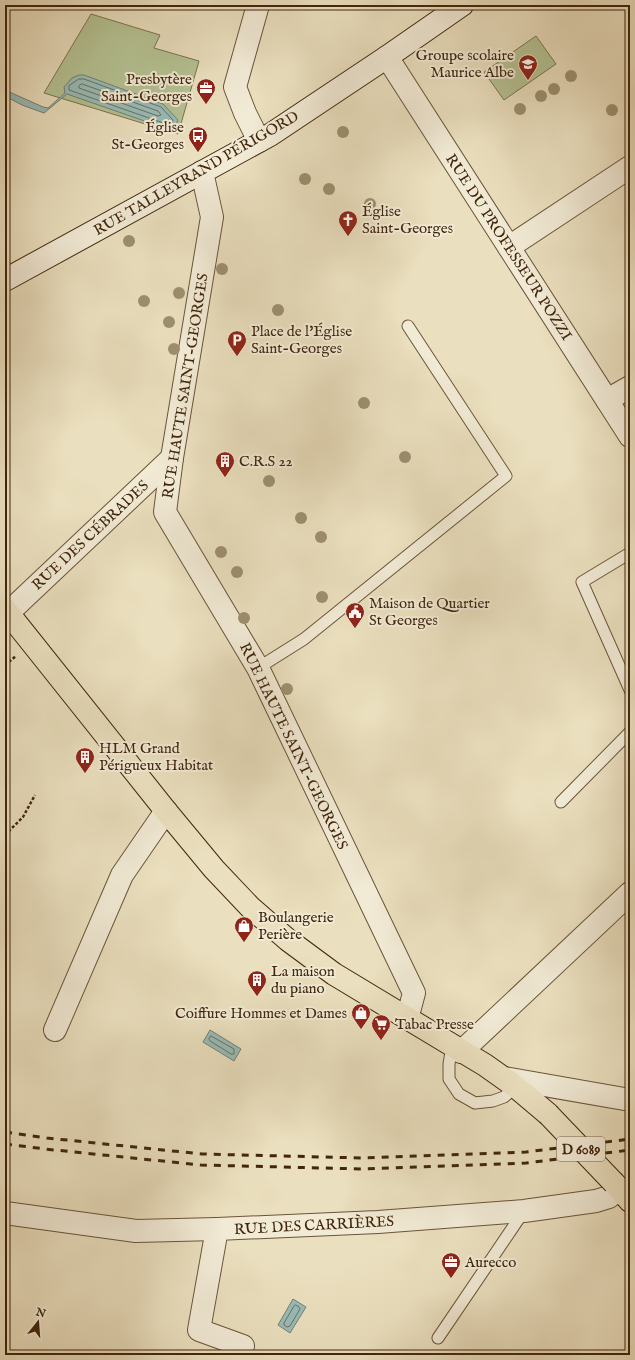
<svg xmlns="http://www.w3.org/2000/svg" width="635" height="1360" font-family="'IM FELL English',serif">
<rect width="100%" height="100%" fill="#eadfbe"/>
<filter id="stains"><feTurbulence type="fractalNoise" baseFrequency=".005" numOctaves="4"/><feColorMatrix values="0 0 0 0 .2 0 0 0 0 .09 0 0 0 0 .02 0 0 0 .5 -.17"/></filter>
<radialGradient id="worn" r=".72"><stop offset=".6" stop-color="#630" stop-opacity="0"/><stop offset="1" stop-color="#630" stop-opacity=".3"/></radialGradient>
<g fill="#b5c293" stroke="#7b7450">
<polygon points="91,14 160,35 154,48 199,61 178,134 44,93"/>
<polygon points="536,36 556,64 504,100 484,72"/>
</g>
<g fill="#98bcb7" stroke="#758073">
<polygon points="79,75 84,75 163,104 178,120 173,131 67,94 44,113 22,105 5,96 5,90 43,107 48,108 65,93 64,87 72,78"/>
<polygon points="210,1030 241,1049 234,1061 203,1042"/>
<polygon points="293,1299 306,1307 290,1333 278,1325"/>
</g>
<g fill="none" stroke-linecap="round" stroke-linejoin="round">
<g stroke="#6c7162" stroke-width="1">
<polygon points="79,79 84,79 161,107 173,120 172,124 169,125 69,90 69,86"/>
<polygon points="82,84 158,111 161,115 158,116 79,88 79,86"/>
<polygon points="211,1036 234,1049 234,1054 231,1054 210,1041 209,1039"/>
<polygon points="296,1305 299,1307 300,1309 290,1326 287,1327 284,1325 284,1323 294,1306"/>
</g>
<defs>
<g id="lane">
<polyline points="630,553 582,582 630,690"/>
<polyline points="258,668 304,639 506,476 408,326"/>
<polyline points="561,802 630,732"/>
<polyline points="452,1046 449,1064 449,1079 459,1094 475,1103 493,1101 504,1097 516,1087"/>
<polyline points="438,1338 524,1211"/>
</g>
<g id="street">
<polyline points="258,5 235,87 245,113 259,141"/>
<polyline points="387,57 630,436"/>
<polyline points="202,172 212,217 172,458 165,512 258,668 414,993 407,1019"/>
<polyline points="509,247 630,167"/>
<polyline points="607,400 630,387"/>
<polyline points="8,613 172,458"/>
<polyline points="55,1030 122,875 166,811"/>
<polyline points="461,1052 630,893"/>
<polyline points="504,1078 630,1100"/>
<polyline points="5,1213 136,1231 217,1229 378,1222 524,1211 596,1201 609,1197 619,1189"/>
<polyline points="217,1229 199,1330 243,1346"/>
</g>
<polyline id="secondary" points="5,280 270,135 387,57 462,5"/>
<g id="primary">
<polyline points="5,609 166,811 214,869 250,907 288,940 334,974 485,1065 516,1087 548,1114"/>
<polyline points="614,1183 630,1201"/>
</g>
</defs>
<use href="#lane" stroke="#6b5438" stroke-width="13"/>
<use href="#street" stroke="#6b5438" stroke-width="24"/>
<use href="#secondary" stroke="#41260c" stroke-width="24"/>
<use href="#primary" stroke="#41260c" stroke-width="24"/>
<g stroke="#41260c" stroke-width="2.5" stroke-dasharray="3 2" stroke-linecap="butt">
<polyline points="5,665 16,656"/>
<polyline points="5,835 23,817 35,795"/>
</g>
<use href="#lane" stroke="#f1ead5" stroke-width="11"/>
<use href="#street" stroke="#f1ead5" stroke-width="22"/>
<use href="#secondary" stroke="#f1ead5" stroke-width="22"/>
<use href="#primary" stroke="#eadfbe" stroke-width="22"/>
<g stroke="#41260c" stroke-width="3" stroke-dasharray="7 7" stroke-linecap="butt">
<polyline points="5,1132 47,1138 202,1154 364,1158 526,1152 630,1139"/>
<polyline points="5,1144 45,1149 201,1165 363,1169 526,1163 630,1150"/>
</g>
<defs>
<polyline id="primary-bridge" points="548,1114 614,1183"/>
</defs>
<use href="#primary-bridge" stroke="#41260c" stroke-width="24" stroke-linecap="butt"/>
<use href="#primary-bridge" stroke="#eadfbe" stroke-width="22"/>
</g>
<g fill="#9d8f6f">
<circle cx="571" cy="76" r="6"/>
<circle cx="554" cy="89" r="6"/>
<circle cx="541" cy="96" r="6"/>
<circle cx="520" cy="109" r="6"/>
<circle cx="612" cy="110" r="6"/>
<circle cx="343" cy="132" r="6"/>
<circle cx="305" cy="179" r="6"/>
<circle cx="329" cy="189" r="6"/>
<circle cx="370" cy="204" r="6"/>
<circle cx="129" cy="241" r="6"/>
<circle cx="222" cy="269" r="6"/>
<circle cx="179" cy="293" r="6"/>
<circle cx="144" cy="301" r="6"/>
<circle cx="278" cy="310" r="6"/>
<circle cx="169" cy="322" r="6"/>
<circle cx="174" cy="349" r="6"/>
<circle cx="364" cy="403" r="6"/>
<circle cx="405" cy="457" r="6"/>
<circle cx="269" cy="481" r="6"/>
<circle cx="301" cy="518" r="6"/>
<circle cx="321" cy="537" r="6"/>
<circle cx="221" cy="552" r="6"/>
<circle cx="237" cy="572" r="6"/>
<circle cx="322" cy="597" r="6"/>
<circle cx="244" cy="618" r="6"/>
<circle cx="287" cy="689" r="6"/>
</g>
<defs>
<symbol id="school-pin" viewBox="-11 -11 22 30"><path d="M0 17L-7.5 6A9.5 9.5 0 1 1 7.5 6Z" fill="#8f2418" stroke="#f1ead5"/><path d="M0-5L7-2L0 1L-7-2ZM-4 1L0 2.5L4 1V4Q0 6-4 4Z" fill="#fff"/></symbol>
<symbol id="office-pin" viewBox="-11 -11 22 30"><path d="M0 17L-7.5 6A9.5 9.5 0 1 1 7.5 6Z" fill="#8f2418" stroke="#f1ead5"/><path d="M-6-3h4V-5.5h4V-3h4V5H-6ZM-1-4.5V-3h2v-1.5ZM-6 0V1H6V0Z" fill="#fff"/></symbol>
<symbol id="bus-pin" viewBox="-11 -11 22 30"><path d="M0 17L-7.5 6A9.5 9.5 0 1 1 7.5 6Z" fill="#8f2418" stroke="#f1ead5"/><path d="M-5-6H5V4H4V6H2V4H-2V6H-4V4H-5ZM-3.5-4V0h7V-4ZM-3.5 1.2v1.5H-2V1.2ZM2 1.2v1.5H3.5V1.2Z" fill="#fff"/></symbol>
<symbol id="church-pin" viewBox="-11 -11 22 30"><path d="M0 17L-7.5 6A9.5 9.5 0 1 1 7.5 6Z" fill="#8f2418" stroke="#f1ead5"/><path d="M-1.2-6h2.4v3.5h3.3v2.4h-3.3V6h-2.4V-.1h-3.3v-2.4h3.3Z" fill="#fff"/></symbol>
<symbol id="parking-pin" viewBox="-11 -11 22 30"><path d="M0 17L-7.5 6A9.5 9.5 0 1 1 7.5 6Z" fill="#8f2418" stroke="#f1ead5"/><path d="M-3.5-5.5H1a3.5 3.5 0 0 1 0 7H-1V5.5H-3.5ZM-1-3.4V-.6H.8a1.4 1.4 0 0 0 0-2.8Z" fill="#fff"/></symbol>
<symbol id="building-pin" viewBox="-11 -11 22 30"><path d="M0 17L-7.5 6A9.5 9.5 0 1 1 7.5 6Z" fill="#8f2418" stroke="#f1ead5"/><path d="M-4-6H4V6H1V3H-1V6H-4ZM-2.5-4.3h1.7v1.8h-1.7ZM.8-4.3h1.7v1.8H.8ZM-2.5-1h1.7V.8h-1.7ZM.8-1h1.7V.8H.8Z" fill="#fff"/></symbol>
<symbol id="civic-pin" viewBox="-11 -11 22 30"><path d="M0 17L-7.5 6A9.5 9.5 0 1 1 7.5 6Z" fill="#8f2418" stroke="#f1ead5"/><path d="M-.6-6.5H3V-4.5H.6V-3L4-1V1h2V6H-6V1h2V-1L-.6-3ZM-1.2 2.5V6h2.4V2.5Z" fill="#fff"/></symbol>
<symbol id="shop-pin" viewBox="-11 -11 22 30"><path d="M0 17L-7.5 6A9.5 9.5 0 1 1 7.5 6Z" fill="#8f2418" stroke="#f1ead5"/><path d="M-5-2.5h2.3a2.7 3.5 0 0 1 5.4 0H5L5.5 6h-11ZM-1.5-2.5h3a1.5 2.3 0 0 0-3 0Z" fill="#fff"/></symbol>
<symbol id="supermarket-pin" viewBox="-11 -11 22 30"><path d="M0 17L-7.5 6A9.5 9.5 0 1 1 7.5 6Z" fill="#8f2418" stroke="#f1ead5"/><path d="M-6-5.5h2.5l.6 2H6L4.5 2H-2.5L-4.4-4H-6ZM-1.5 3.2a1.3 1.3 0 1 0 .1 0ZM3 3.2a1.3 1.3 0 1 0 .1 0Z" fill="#fff"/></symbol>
</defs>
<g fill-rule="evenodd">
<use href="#school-pin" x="517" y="53" width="22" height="30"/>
<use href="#office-pin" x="195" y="77" width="22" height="30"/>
<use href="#bus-pin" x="187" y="125" width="22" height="30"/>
<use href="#church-pin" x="337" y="209" width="22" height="30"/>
<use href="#parking-pin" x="226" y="329" width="22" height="30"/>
<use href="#building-pin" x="214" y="450" width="22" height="30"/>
<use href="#civic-pin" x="344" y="601" width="22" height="30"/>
<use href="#building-pin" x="74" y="746" width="22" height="30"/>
<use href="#shop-pin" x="233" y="915" width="22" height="30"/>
<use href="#building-pin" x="246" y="969" width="22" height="30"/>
<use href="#shop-pin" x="350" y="1002" width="22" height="30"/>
<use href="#supermarket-pin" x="370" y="1013" width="22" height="30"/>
<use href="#office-pin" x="440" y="1251" width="22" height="30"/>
</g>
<g text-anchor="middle" stroke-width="4" stroke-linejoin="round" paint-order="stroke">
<rect fill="#f1ead5" stroke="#766148" stroke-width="1" x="557" y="1137" width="48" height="24" rx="3"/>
<g font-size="14" font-weight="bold" fill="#41260c">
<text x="581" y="1154">D 6089</text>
</g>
<g font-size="15" fill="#41260c" stroke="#f1ead5" text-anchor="start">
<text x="514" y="60" text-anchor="end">Groupe scolaire<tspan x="514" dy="17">Maurice Albe</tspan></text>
<text x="192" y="84" text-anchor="end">Presbytère<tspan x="192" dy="17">Saint-Georges</tspan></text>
<text x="184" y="132" text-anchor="end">Église<tspan x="184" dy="17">St-Georges</tspan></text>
<text x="362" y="216">Église<tspan x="362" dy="17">Saint-Georges</tspan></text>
<text x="251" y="336">Place de l'Église<tspan x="251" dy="17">Saint-Georges</tspan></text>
<text x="239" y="466">C.R.S 22</text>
<text x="369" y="608">Maison de Quartier<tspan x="369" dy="17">St Georges</tspan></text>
<text x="99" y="753">HLM Grand<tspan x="99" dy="17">Périgueux Habitat</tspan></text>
<text x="258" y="922">Boulangerie<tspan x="258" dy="17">Perière</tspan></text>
<text x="271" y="976">La maison<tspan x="271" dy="17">du piano</tspan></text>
<text x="347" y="1018" text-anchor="end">Coiffure Hommes et Dames</text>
<text x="395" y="1029">Tabac Presse</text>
<text x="465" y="1267">Aurecco</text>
</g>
<g font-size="15" fill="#41260c" stroke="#f1ead5">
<text transform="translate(196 173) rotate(-30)" y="5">RUE TALLEYRAND PÉRIGORD</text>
<text transform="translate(509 247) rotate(57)" y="5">RUE DU PROFESSEUR POZZI</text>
<text transform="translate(185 386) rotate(-81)" y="5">RUE HAUTE SAINT-GEORGES</text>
<text transform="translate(90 535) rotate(-43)" y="5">RUE DES CÉBRADES</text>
<text transform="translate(294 746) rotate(64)" y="5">RUE HAUTE SAINT-GEORGES</text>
<text transform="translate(314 1225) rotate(-3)" y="5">RUE DES CARRIÈRES</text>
</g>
</g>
<rect width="635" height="1360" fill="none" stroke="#eadfbe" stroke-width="20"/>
<rect x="6" y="6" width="623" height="1348" fill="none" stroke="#41260c" stroke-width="2"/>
<rect x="10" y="10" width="615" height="1340" fill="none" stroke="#41260c"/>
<g transform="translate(38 1322) rotate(17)" stroke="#f1ead5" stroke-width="3" paint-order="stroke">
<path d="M0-3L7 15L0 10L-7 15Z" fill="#41260c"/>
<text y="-6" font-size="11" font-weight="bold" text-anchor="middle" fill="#41260c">N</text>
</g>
<rect width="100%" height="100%" filter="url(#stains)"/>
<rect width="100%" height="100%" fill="url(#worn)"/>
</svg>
